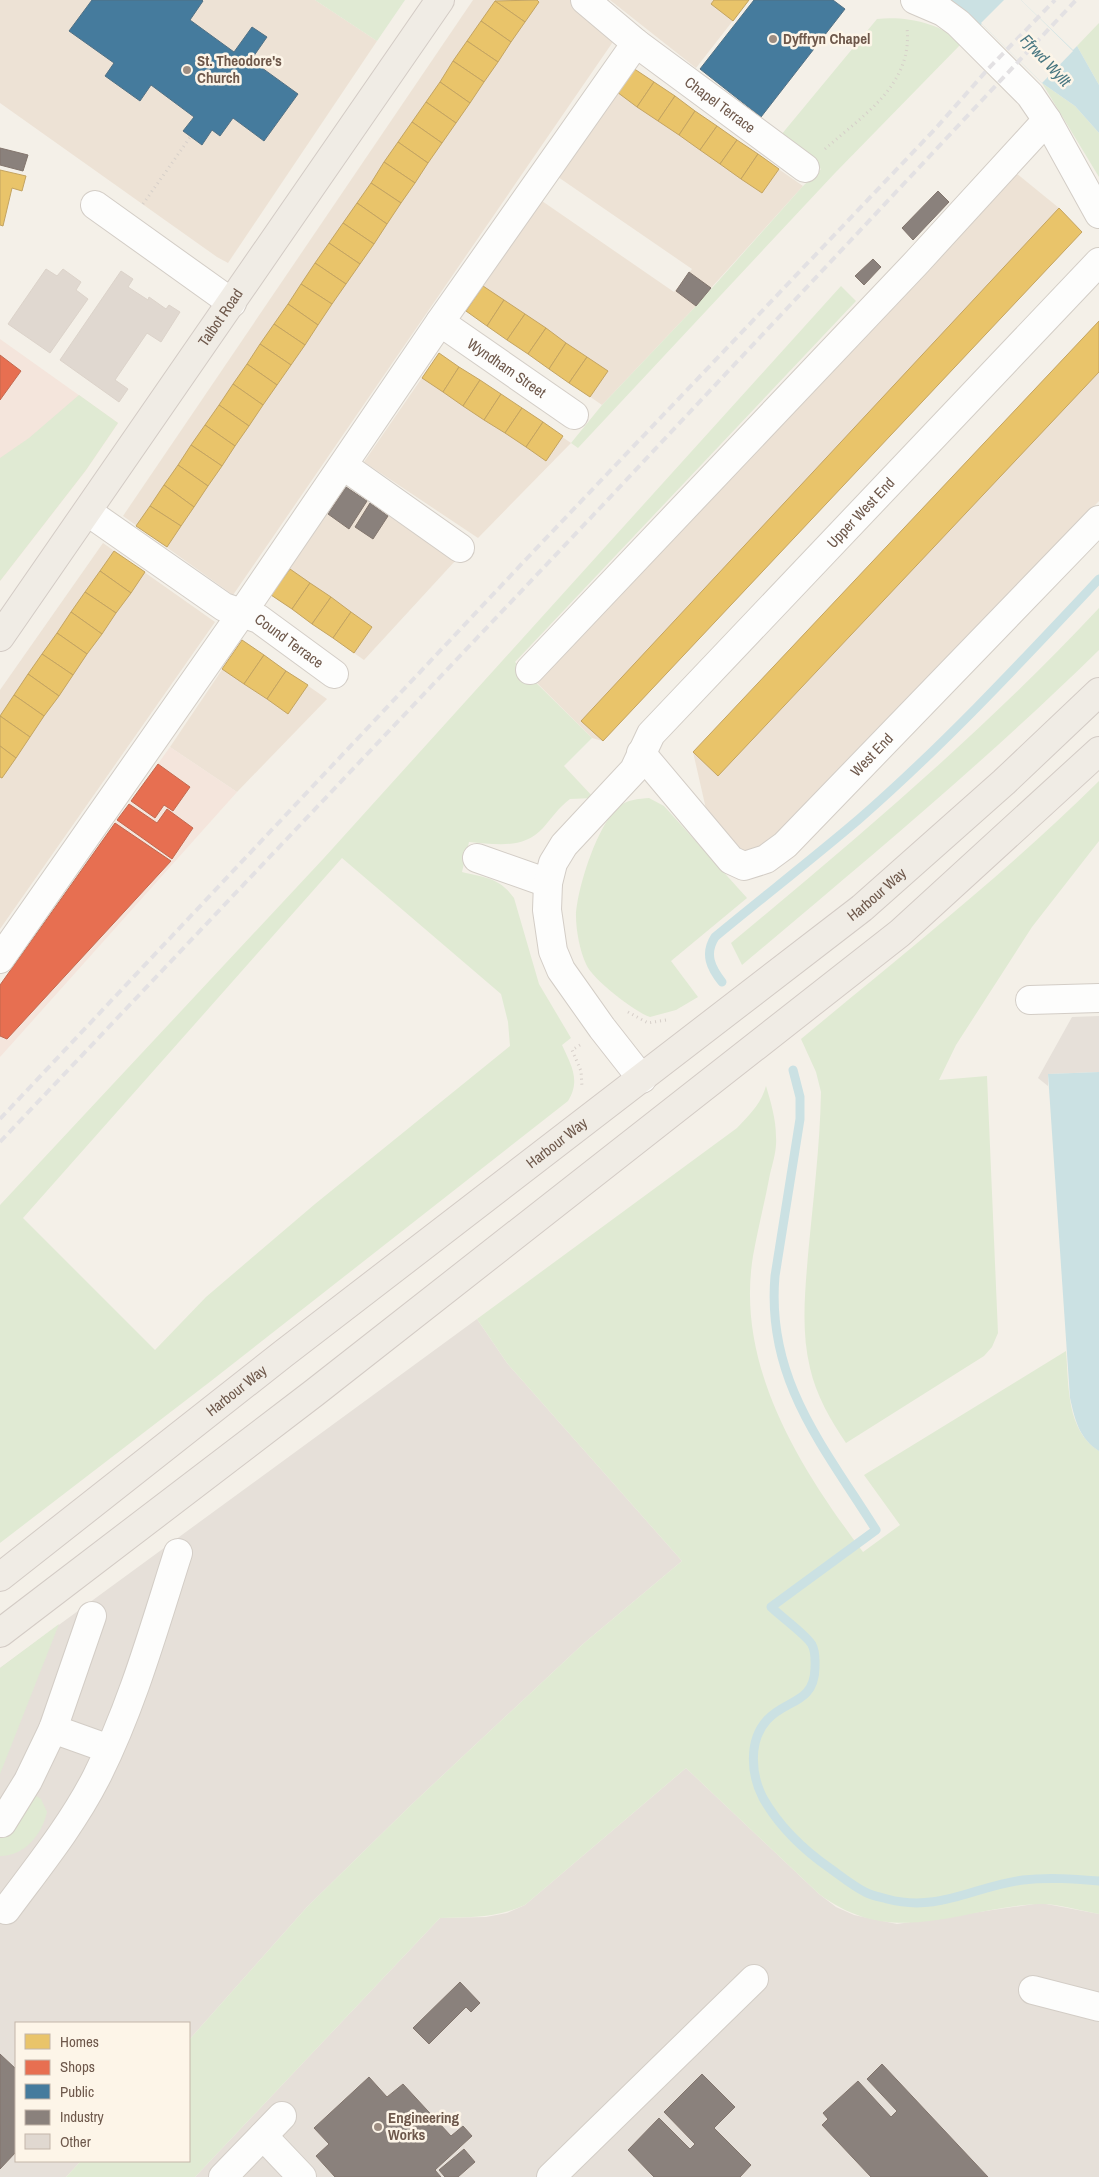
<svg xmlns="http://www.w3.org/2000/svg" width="1099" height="2177" font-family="'Archivo Narrow',sans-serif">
<rect width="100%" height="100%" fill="#f4f0e8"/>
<g fill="#ede2d5">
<polygon points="0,0 315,0 377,41 228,263 217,257 0,103"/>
<polygon points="473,0 577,0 619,33 233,595 123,516"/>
<polygon points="610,0 749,0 696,68"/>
<polygon points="633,68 803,186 711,288 696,306 602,405 466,311 542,201 674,292 692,269 558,177"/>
<polygon points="1011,169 1059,208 1082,232 603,741 592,738 530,676"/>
<polygon points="1099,321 1099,501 770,846 743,851 706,809 693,752"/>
<polygon points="439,353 571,443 478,538 364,462"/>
<polygon points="346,487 455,561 364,660 271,595"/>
<polygon points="103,543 215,622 0,929 0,690"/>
<polygon points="242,640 327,699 237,792 170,747"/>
</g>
<g fill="#f4e5dc">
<polygon points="0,339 118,423 86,470 0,581"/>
<polygon points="170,747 237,792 0,1057 0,985"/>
</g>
<g fill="#e6e0d9">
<polygon points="1099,1016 1099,1072 1048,1074 1048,1086 1038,1078 1072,1017"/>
<polygon points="477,1319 507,1363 682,1561 583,1644 411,1805 307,1907 189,2040 189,2023 16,2023 16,2161 81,2161 66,2177 0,2177 0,1668"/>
<polygon points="686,1768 819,1894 836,1907 854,1915 897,1924 1041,1903 1099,1914 1099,2177 195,2177 440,1918 486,1917 507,1913 525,1905"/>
</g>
<g fill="#e0ead3" fill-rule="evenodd">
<polygon points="315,0 405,0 377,41"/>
<path d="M877,19C906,16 940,23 962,43L835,173L578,448L571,443L602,405L696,306L803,186L821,169L781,135Z"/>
<polygon points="1099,23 1099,85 1077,46"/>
<polygon points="1042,83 1075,106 1099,133 1099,177"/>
<path d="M841,286L856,301L515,662L592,738L564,766L594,798L570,799C559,807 551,819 543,828C523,850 495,844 469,842L462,872C485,878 499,877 514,898L539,984L571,1038L562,1045C571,1065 581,1080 568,1101L211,1381L0,1543V1205L324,858ZM342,858L501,994L508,1022L510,1046L315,1204L206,1297L155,1350L23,1218Z"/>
<polygon points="79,395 118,423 86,470 0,581 0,458 29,438"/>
<path d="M1099,608V650C986,761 863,863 742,965L731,943C859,837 986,729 1099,608Z"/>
<path d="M1099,781V841L1032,927L956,1045L939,1080L987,1076L998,1333L992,1347L984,1356L846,1443C831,1421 816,1395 810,1368C801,1331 805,1292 808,1255C813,1201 820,1146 821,1092L816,1072L801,1039C902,955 1006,873 1099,781Z"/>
<path d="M649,798L664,806L747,898L671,961L698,997L676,1010L650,1017C635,1012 592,979 586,964C580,951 576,931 576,916C577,889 598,821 621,805C630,799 639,799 649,798Z"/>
<path d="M766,1086C771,1103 776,1119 776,1137C777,1149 773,1162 770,1174C765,1201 758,1228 753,1256C735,1366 800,1468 863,1552L900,1525L864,1475L1066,1351C1069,1386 1066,1430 1099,1451V1914C1082,1911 1056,1903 1039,1904C958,1908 894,1950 819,1894L686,1768L525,1905C496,1918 471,1917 440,1918L195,2177H66L81,2161H189V2040L307,1907L411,1805L583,1644L682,1561L507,1363L477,1319L737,1128C750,1114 761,1104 766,1086Z"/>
<polygon points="59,1624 0,1774 0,1668"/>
<path d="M35,1795L41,1799L47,1812C42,1834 25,1856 0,1856V1825Z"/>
</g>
<g fill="#cbe1e3">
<polygon points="951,0 1021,0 1073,50 1077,46 1099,85 1099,133 1075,106 1042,83 982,24 979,26"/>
<path d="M1099,1072V1451C1079,1438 1075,1420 1070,1398L1048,1074Z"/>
</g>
<polygon fill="#f4f0e8" points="1004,0 1021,0 1073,51 1042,83 981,23"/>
<g fill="#e9c46a" stroke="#c4a461">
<polygon points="537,0 539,2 525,22 495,1"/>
<polygon points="714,0 749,0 733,21 711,4"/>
<polygon points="495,1 525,22 511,42 481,21"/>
<polygon points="481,21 511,42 498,62 467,41"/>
<polygon points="467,41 498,62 484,82 453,61"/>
<polygon points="453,61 484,82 470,103 440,82"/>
<polygon points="633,68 654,82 637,107 617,92"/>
<polygon points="440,82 470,103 456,123 426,102"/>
<polygon points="654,82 675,96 658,121 637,107"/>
<polygon points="675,96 695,111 679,135 658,121"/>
<polygon points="426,102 456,123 442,143 412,122"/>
<polygon points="695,111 717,126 700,150 679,135"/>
<polygon points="412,122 442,143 428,163 398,142"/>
<polygon points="717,126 737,140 720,164 700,150"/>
<polygon points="737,140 758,154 741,179 720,164"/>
<polygon points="398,142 428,163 415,183 384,162"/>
<polygon points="758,154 779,169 762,193 741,179"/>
<polygon points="384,162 415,183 401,203 371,183"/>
<polygon points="0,170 26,176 22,191 12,188 3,226 0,225"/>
<polygon points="371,183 401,203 387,224 357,203"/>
<polygon points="357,203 387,224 374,244 343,223"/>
<polygon points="1059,208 1082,232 603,741 581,721"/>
<polygon points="343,223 374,244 360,264 329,243"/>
<polygon points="329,243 360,264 346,284 315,263"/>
<polygon points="315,263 346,284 332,304 301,284"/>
<polygon points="301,284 332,304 318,325 288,304"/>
<polygon points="483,286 504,300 487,326 466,311"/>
<polygon points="504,300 525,314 507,340 487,326"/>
<polygon points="288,304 318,325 305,345 274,324"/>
<polygon points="525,314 546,328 528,354 507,340"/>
<polygon points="1099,321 1099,372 718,776 693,752"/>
<polygon points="274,324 305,345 291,365 260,344"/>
<polygon points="546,328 566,343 549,369 528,354"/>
<polygon points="566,343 587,357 569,383 549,369"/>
<polygon points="260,344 291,365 277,385 247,364"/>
<polygon points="439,353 459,367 443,392 422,378"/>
<polygon points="587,357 608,371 590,397 569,383"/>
<polygon points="247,364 277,385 263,405 233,384"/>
<polygon points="459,367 480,380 463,406 443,392"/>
<polygon points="480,380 501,394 484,420 463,406"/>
<polygon points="233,384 263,405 249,426 219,405"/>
<polygon points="501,394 522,408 505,433 484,420"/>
<polygon points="219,405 249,426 235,446 205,425"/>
<polygon points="522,408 543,422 526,447 505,433"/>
<polygon points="543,422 563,436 546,461 526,447"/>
<polygon points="205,425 235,446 222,466 191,445"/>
<polygon points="191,445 222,466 208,486 178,465"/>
<polygon points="178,465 208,486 194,507 164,485"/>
<polygon points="164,485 194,507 181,526 150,506"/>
<polygon points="150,506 181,526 167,547 136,526"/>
<polygon points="114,551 145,572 131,593 100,571"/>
<polygon points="290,569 310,583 292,609 271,595"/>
<polygon points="100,571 131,593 116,613 85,592"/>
<polygon points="310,583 331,597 312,624 292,609"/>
<polygon points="85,592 116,613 102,634 71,612"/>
<polygon points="331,597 351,612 333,638 312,624"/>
<polygon points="71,612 102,634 87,654 57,633"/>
<polygon points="351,612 372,627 354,653 333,638"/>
<polygon points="57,633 87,654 73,675 42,654"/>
<polygon points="242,640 264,655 244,684 222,669"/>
<polygon points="42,654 73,675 59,696 28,674"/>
<polygon points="264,655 286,671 267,699 244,684"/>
<polygon points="286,671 308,685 288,714 267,699"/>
<polygon points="28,674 59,696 44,716 14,695"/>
<polygon points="14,695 44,716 30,737 0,716"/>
<polygon points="0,716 30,737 16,758 0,746"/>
<polygon points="0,746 16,758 2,778 0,777"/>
</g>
<g fill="#e76f51" stroke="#c3684f">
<polygon points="0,355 21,371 0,400"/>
<polygon points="158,764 190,787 173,811 164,805 155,818 131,801"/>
<polygon points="129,804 157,823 167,809 193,828 172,859 117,820"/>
<polygon points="115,823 171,861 7,1039 0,1036 0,985"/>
</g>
<g fill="#457b9d" stroke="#517084">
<polygon points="92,0 202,0 203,1 190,20 234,52 252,27 267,37 251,60 298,94 264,141 233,118 220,136 212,130 202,145 183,131 194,117 151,85 140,101 105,76 114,63 69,31"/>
<polygon points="754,0 833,0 845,9 761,117 700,69"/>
</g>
<g fill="#8a817c" stroke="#82756d">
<polygon points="0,148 28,155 23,171 0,165"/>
<polygon points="938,191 949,202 913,240 902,228"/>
<polygon points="873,259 881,267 864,285 855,276"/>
<polygon points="689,272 711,288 696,306 676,291"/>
<polygon points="346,487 367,501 349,529 328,514"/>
<polygon points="370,503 388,516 373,539 355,527"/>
<polygon points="460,1982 480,2003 471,2012 466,2007 429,2044 413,2028"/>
<polygon points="0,2054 16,2069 16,2152 0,2169"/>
<polygon points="882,2064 988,2177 871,2177 822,2125 828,2119 823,2113 858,2081 891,2117 897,2111 867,2079"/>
<polygon points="702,2074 735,2107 714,2128 751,2165 740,2177 654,2177 628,2150 659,2118 690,2149 695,2144 664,2112"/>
<polygon points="369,2077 387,2097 403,2084 451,2136 463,2126 472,2136 435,2170 441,2177 335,2177 316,2156 329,2144 314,2128"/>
<polygon points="464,2149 475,2162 458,2177 445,2177 439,2170"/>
</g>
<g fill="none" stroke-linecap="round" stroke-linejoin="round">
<g stroke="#cbe1e3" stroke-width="9">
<path d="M722,982C711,968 704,954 715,937C762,898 811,860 858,820C944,745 1022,661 1099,579"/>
<path d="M793,1070L800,1097V1119L775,1276C766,1380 824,1447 876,1530L771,1607C779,1615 809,1637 812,1645C816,1652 815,1661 815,1668C814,1704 786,1699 767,1720C748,1741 751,1775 763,1798C779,1826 805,1851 831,1869C842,1877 853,1886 865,1892C872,1896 880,1897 887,1899C939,1913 974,1886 1023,1880C1049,1877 1074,1879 1099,1881"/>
</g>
</g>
<g fill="#e0d8d0" stroke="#dcd3ca">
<polygon points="46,269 57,276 63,269 81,282 76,290 88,299 50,353 8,324"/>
<polygon points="121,271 133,279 128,287 148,300 149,297 166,309 169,305 180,312 161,342 147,333 115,380 128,389 119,402 60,360"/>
</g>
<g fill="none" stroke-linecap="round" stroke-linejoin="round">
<defs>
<g id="minor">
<path id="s1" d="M585,0L636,43L805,168"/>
<polyline points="915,0 943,12 958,23 1030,95 1047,120 1099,214"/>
<polyline points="95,205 232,303"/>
<path id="s2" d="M440,322L574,415"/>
<polyline points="344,466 460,548"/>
<path id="s3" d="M88,512L224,607L259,619L334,674"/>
<polyline points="530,670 917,262 1047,120"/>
<path id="s4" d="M641,753L731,860L744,866L766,859L785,845L1099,520"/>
<polyline points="477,858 548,883"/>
<polyline points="0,959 242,613 440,322 636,43"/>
<polyline points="1030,1000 1099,998"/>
<path id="s5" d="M642,1079L602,1028L561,970L553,951L547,910L548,883L553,863L564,845L634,770L651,734L1099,262"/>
<polyline points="53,1729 109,1749"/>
<polyline points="2,1823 28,1781 53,1729 92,1616"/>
<path d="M6,1910C37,1868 72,1825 96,1778C132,1707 154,1628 178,1553"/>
<polyline points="1033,1990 1099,2007"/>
<polyline points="263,2136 302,2177"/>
<polyline points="223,2177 282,2116"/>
<polyline points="551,2177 754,1979"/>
</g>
<g id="major">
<path id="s6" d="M0,637L440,0"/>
<path id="s7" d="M0,1577L283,1354L862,908L1004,782L1099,692"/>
<polyline points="0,1633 314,1393 900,933 1099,751"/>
</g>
</defs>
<use href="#minor" stroke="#d3cdc6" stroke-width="30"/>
<use href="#major" stroke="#d3cbc5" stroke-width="30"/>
<g stroke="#d6cfc9" stroke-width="3" stroke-dasharray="1 4" stroke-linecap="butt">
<path d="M825,149C863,115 913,85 907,28"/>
<polyline points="143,204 191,136"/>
<polyline points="628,1012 648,1023 666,1020"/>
<polyline points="580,1045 572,1050 581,1071 582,1087"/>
</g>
<use href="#minor" stroke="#fdfdfc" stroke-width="28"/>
<use href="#major" stroke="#f0ece5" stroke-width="28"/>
<g stroke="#e3e1e3" stroke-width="4" stroke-dasharray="8 5" stroke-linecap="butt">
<polyline points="0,1119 531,554 936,128 988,69 1055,0"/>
<polyline points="0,1142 599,509 1076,0"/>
</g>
</g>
<g fill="#9d8d82" stroke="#fdf5e8" stroke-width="2">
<circle cx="773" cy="39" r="5"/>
<circle cx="187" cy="70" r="5"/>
<circle cx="378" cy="2127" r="5"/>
</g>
<g text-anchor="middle" stroke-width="5" stroke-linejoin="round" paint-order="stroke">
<g font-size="15" font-weight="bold" fill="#6e584b" stroke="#fdf5e8" text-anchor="start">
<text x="783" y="44">Dyffryn Chapel</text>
<text x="197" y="66">St. Theodore's<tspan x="197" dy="17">Church</tspan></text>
<text x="388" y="2123">Engineering<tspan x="388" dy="17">Works</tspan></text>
</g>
<g font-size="15" fill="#6e584b" stroke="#fdf5e8">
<text dy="5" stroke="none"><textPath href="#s1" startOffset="171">Chapel Terrace</textPath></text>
<text dy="5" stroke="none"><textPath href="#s6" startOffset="388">Talbot Road</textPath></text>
<text dy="5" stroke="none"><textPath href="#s2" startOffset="81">Wyndham Street</textPath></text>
<text dy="5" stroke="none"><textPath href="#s5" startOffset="714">Upper West End</textPath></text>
<text dy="5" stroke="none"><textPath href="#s3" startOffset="240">Cound Terrace</textPath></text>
<text dy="5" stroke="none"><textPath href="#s4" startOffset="326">West End</textPath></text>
<text dy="5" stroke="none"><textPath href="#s7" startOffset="1111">Harbour Way</textPath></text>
<text dy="5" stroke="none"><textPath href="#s7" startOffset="706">Harbour Way</textPath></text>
<text dy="5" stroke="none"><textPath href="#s7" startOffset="301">Harbour Way</textPath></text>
</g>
<g font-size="16" font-style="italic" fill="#477680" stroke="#fdf5e8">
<text transform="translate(1046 60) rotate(47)" y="6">Ffrwd Wyllt</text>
</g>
</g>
<rect x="15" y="2022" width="175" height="140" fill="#fdf5e8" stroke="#c4b6a9"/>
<rect x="25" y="2034" width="25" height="15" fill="#e9c46a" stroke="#c4b6a9"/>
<text x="60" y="2047" font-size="15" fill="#6e584b">Homes</text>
<rect x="25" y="2060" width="25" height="15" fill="#e76f51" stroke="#c4b6a9"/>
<text x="60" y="2072" font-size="15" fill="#6e584b">Shops</text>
<rect x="25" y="2084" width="25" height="15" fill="#457b9d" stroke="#c4b6a9"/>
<text x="60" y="2097" font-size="15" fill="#6e584b">Public</text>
<rect x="25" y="2110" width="25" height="15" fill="#8a817c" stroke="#c4b6a9"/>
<text x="60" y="2122" font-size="15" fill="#6e584b">Industry</text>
<rect x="25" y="2134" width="25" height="15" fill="#e0d8d0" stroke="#c4b6a9"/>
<text x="60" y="2147" font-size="15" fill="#6e584b">Other</text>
</svg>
